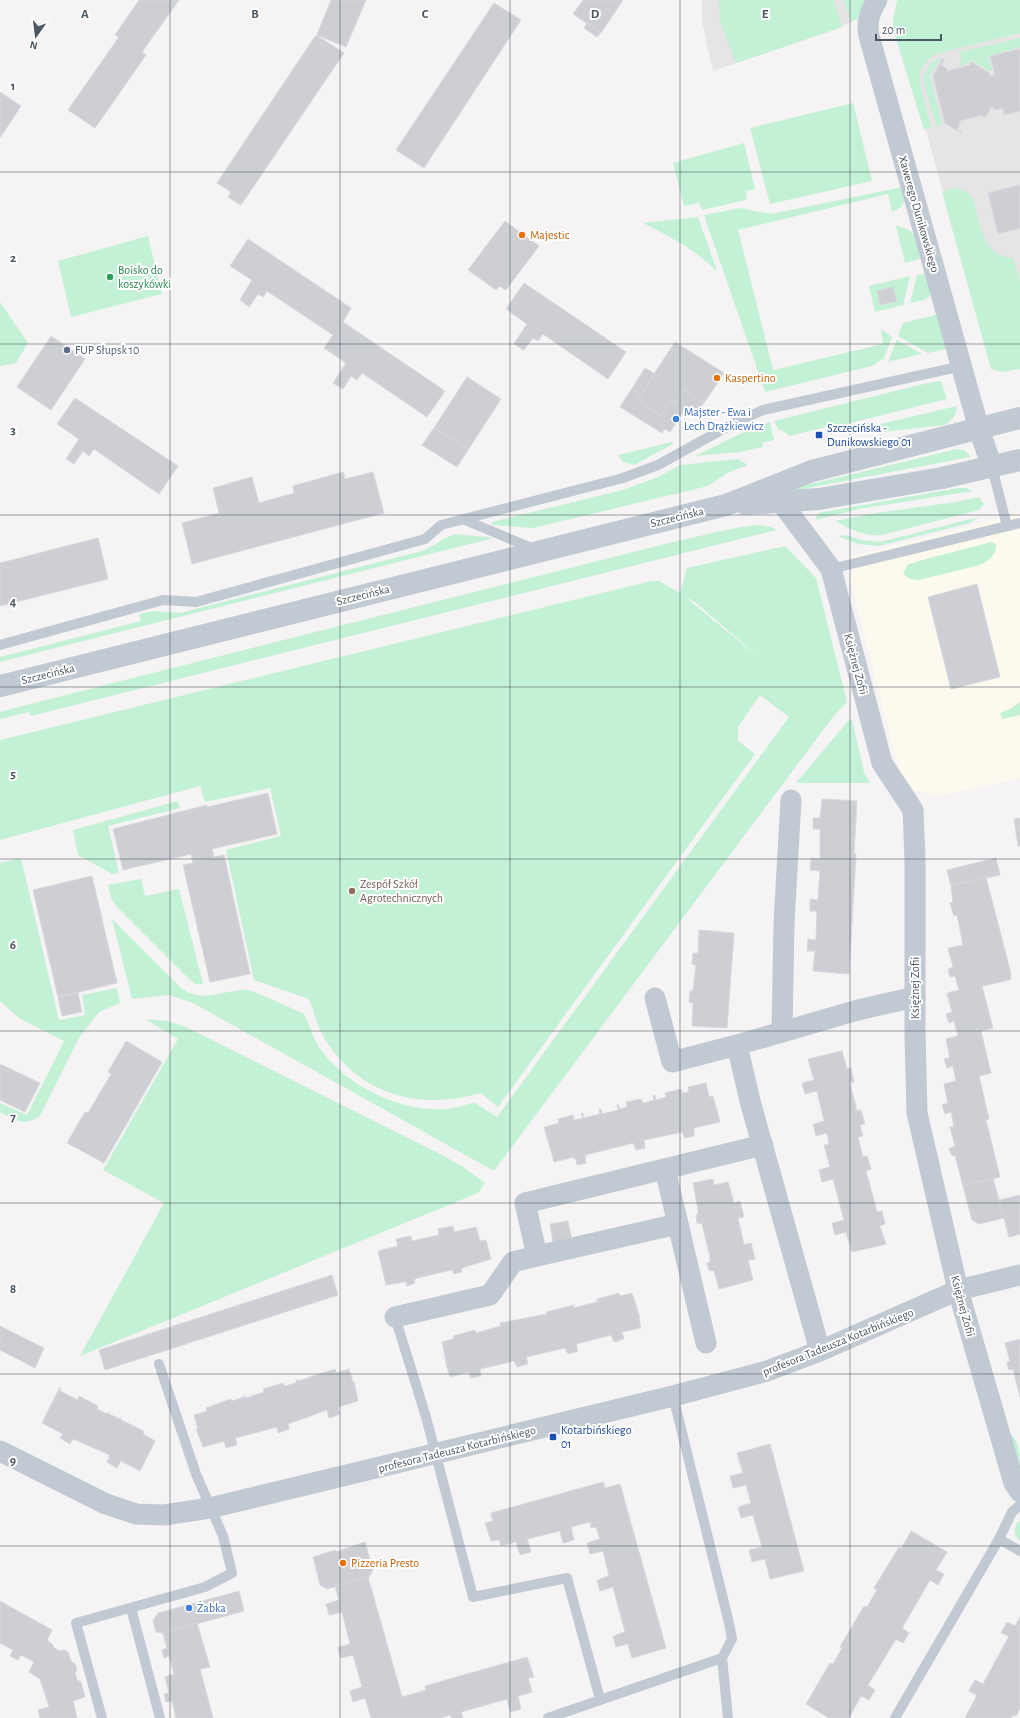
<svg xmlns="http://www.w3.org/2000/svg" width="1020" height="1718" font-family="'Alegreya Sans',sans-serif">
<rect width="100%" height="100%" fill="#f5f3f3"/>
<polygon fill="#fdf9ef" points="1020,513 1020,778 944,795 932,795 921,792 914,789 909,783 902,783 845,558"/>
<g fill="#e6e4e5">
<polygon points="702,0 865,0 857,19 837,29 713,71 702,21"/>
<polygon points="1020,0 1020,362 991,369 911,75 912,3"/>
</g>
<g fill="#c3f1d5" fill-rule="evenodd">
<polygon points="719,0 834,0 842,27 736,63 720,22"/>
<polygon points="843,0 865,0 857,19 852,22"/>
<path d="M897,0H1020V33L936,54C926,59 921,68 919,79L931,127L924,130L894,32L893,21Z"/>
<polygon points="1020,38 1020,47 988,56 992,70 990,71 974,62 973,60 967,62 968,64 960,66 961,56 959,52"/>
<polygon points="941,57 930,76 942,124 936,126 923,79 930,63"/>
<polygon points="853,103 872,181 770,204 750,128"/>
<polygon points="744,143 755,189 745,191 747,197 746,200 702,210 699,203 684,206 673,163"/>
<path d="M903,187C906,199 906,207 892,212L888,194L738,230L773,370L883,344L881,329L892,337L884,358L872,366L765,392L704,215L740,208L771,214Z"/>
<path d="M955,188C964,190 968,191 973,198C981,224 981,256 1013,258L1020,282V369L1002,372L991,369L942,192Z"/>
<path d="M698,217L716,268L717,271C695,250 671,237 643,223Z"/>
<path d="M896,226C917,230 916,238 920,256L919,259L905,263Z"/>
<polygon points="148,236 162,294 71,317 58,261"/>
<polygon points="925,274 931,293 930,296 924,300 910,303 917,275"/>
<path d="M910,276L903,305L875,312L869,286ZM893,287L897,301L880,305L877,291Z"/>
<polygon points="0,302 28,343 16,363 0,366"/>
<polygon points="935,315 938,315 946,349 928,353 898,336 903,323"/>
<polygon points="897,340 922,354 888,362"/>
<polygon points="941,381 947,399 830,428 830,426 789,436 787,433 778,429 774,421 932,382"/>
<path d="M957,406C956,416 952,421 944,425L864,434L860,432L859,429Z"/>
<polygon points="770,422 774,440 762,443 763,447 740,452 695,456 746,431"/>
<polygon points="672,442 673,444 634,465 623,462 618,455"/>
<polygon points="957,449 966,451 970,457 787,492 786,490"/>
<polygon points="738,459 748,465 729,472 708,486 533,528 492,525 492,522 623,490 658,477 680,465"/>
<polygon points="958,488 966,488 973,491 859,509 815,520 818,513"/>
<path d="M979,497L984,504L979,510L882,535C865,537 850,529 835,521L876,513L956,502Z"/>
<polygon points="979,517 970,523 879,546 858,544 838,536 846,535 861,540 880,542"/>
<polygon points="757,525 772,527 776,530 31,716 29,712 0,719 0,712 26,705 673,542 735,528"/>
<path d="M456,534L494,538L0,662V657L141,621L139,614L153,611L180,613L422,551C434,547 443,537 456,534Z"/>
<path d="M991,542L996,544C997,554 989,561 980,565L919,580L910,579L903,574L907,565L915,562Z"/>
<path d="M785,546L816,578L847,702L832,718L494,1171L193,1003L169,995L132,999L112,919L181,988C204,1004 221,990 247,990C255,991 293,1009 304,1014C309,1024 313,1037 319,1047C345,1086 401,1113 448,1109C457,1108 466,1104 475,1103L497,1117L789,717L760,695L738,727V741L755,754L498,1107L481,1093C423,1110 364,1097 328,1044C319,1031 315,1015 309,999L254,980L226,850L281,836L270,788L205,802L200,786L0,840V740L651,581H659L680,593L687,568ZM685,597L695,602L766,663Z"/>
<polygon points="1020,702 1020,715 1002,719 1000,713 1010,709"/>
<polygon points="852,720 864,772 870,783 796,783 848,721"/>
<polygon points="178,801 180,808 108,826 119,873 112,874 78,855 73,830"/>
<path d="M21,858L59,1020L85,1015L82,995L117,988L120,1003L99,1012L79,1038L40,1116C23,1127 16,1120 0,1112V1103L27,1115L64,1041L19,1018L0,1001V863Z"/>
<polygon points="141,879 145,896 179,889 203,984 195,984 189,979 116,906 111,898 108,885"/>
<polygon points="145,1019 167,1021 186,1027 434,1151 462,1166 485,1183 478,1193 80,1356 164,1203 103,1170 178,1039"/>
<path d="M1012,1435C1020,1445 1020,1457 1020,1469L1008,1437Z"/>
<path d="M1020,1520V1541C1013,1535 1013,1526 1020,1520Z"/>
</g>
<g fill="#cdcfd5" stroke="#d7d9de">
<polygon points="139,0 179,0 142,52 146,55 95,128 68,110 119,37 115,35"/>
<polygon points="331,0 366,0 346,47 317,35"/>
<polygon points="583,0 623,0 601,33 573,14"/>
<polygon points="494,3 521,20 424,168 396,150"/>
<polygon points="587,23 601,33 597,37 584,28"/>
<polygon points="316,35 344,53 241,205 228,197 231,192 217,183"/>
<polygon points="1020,49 1020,111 1004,115 1003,108 996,110 992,107 985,117 983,118 983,115 959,121 960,124 957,130 962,133 962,134 945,123 933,76 943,58 944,60 941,65 946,68 947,71 971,65 970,63 972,62 989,73 990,76 995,75 990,56"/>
<polygon points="0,92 21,106 0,138"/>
<polygon points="1020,185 1020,228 998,234 988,193"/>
<polygon points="505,221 539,246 506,290 499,286 496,290 468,270"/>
<polygon points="248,239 351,308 343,322 445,391 427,417 362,373 357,380 351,376 343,389 333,383 346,363 324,348 333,335 267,291 263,297 258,294 249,307 240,300 252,280 230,266"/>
<polygon points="524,283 626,352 608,379 543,334 538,341 533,338 524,350 514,344 527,324 506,309"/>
<polygon points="893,287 897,301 880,305 877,291"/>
<polygon points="51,336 85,359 51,410 17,387"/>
<polygon points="675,342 724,373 704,403 684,390 675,403 671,401 661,416 637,400"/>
<polygon points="645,368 655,374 637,400 661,416 671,401 675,403 684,390 704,403 695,415 685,409 670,432 664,429 662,433 620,407"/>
<polygon points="467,377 501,399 468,450 434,428"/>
<polygon points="75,398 178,466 159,494 94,449 89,456 83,451 74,464 66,459 79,439 57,424"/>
<polygon points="434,428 468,450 457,467 422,445"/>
<polygon points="343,472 345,479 373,472 384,513 192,564 182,523 219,513 213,488 252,477 259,503 294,493 293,486"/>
<polygon points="98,538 108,579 0,606 0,563"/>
<polygon points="977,584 1000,677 951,689 928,597"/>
<polygon points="268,793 277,834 212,849 214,857 224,855 250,974 210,982 183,865 193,863 191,854 123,870 113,829 207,805 207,807"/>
<polygon points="822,799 857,801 854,854 856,854 849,974 813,971 815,951 807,951 808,939 816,940 817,911 810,911 810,899 818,900 820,871 810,870 811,858 820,859 820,829 813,829 813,818 820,818"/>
<polygon points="1020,818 1020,846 1018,846 1014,819"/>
<polygon points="996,858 1000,875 951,886 947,870"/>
<polygon points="92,876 117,983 58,997 33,890"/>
<polygon points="986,877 1011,974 1010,980 982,986 993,1028 981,1031 991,1073 979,1076 989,1119 986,1120 1000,1177 963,1186 955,1155 952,1156 950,1151 949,1148 955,1146 950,1127 954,1126 951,1112 945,1114 942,1105 948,1103 944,1084 956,1081 953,1066 947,1068 944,1059 950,1058 946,1039 958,1036 954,1021 949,1023 946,1014 952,1012 947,993 959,990 955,976 950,977 948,969 953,967 948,948 963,945 957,915 954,916 952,910 950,903 953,902 951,886"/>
<polygon points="699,930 734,933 727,1028 692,1026 693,1003 689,1002 690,991 693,991 696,965 692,964 693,953 698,953"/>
<polygon points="78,993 82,1012 62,1016 58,997"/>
<polygon points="126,1041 162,1062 104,1163 67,1143 85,1112 88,1113 111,1074 108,1072"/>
<polygon points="842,1051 847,1069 851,1068 854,1082 850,1083 857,1111 861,1110 865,1124 860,1125 863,1136 858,1137 863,1157 867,1156 871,1169 866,1171 877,1212 882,1211 885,1224 880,1226 886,1244 852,1252 846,1232 835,1235 832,1223 844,1220 833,1179 822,1182 819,1170 830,1167 824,1145 829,1144 827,1133 816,1136 813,1124 824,1121 817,1091 805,1094 802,1083 814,1080 808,1059"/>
<polygon points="0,1064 40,1083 25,1112 0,1100"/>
<polygon points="706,1083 709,1097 713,1096 720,1122 694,1128 694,1136 685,1138 682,1132 644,1140 645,1148 636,1150 633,1143 585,1155 586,1163 577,1165 576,1159 574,1159 574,1157 554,1162 544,1127 559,1123 558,1119 573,1115 574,1120 583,1118 581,1113 583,1113 584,1118 600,1114 599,1109 601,1109 602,1114 618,1110 617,1105 618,1104 620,1109 627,1107 626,1102 641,1099 643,1103 654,1100 653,1096 655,1095 656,1100 666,1097 665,1093 681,1089 682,1093 689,1092 688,1087"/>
<polygon points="993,1178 1004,1218 979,1224 972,1220 963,1186"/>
<polygon points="713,1179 714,1185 728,1182 734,1203 740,1201 744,1217 738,1218 744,1245 751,1243 755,1259 748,1260 753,1280 719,1289 714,1271 709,1270 708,1267 707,1263 710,1262 710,1257 702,1224 697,1223 696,1215 698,1215 698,1210 693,1183"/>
<polygon points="1020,1195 1020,1234 1009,1237 999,1200"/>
<polygon points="568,1221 572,1240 553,1243 550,1224"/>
<polygon points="453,1226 454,1232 476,1227 480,1241 486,1240 491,1259 465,1267 461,1269 462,1272 454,1274 453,1271 451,1270 417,1278 414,1280 415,1283 407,1286 406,1282 404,1282 386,1285 378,1251 398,1246 396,1239 411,1236 412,1241 439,1235 438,1229"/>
<polygon points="332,1275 338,1295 105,1370 99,1350"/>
<polygon points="619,1293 620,1296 632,1293 640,1318 639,1318 641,1328 622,1332 624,1339 614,1342 611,1335 576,1344 578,1351 568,1354 565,1348 526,1357 528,1364 524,1365 517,1367 514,1361 480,1369 481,1376 471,1378 468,1372 450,1377 447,1367 442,1342 454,1339 453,1336 475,1330 476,1333 501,1326 500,1323 547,1314 546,1312 574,1305 574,1308 597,1302 597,1299"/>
<polygon points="0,1326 44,1348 35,1368 0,1350"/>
<polygon points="1020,1339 1020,1397 1013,1369 1009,1370 1008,1368 1007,1362 1010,1361 1005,1343"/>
<polygon points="335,1369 336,1373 349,1369 353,1382 354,1382 358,1401 338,1407 340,1414 329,1418 327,1410 288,1424 289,1429 278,1433 277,1427 235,1438 237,1445 226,1448 224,1441 203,1447 196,1429 198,1429 194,1415 207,1411 206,1408 231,1399 232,1401 244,1397 244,1395 246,1398 264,1392 263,1389 283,1383 285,1386 296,1383 296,1379 297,1381 309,1378 309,1376 310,1377"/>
<polygon points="60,1387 60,1391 78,1400 79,1396 98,1406 97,1409 107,1414 109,1412 109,1414 120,1419 121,1418 121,1420 144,1431 143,1434 155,1441 140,1471 121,1461 117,1468 107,1462 110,1455 73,1439 70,1444 60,1438 63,1434 42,1423"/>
<polygon points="770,1444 804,1571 770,1579 765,1559 752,1562 749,1550 762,1547 753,1515 741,1518 738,1507 751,1503 746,1485 733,1488 730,1476 743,1473 737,1453"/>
<polygon points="603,1482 605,1488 620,1484 666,1648 632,1658 628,1644 616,1647 613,1636 625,1632 613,1587 600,1591 597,1580 609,1576 603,1551 590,1554 587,1543 600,1539 596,1527 591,1528 590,1522 571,1527 574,1540 563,1543 560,1531 527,1539 531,1552 520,1555 516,1542 501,1546 499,1540 491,1541 485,1523 493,1521 491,1513"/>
<polygon points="911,1531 947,1552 936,1570 944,1574 938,1585 930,1580 902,1628 909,1633 903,1643 896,1639 868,1685 875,1690 869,1700 861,1696 849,1718 829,1718 806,1704 830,1663 833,1664 842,1648 840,1647 864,1606 867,1607 877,1590 874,1588 899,1547 901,1549"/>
<polygon points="365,1542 373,1570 369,1577 327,1589 320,1585 313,1557 336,1550 336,1552"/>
<polygon points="368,1577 402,1697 426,1690 425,1686 527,1657 534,1677 528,1678 532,1692 518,1696 521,1709 510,1712 507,1699 461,1712 463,1718 451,1718 450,1715 441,1718 371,1718 365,1698 353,1702 350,1691 362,1687 353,1655 341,1658 339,1653 338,1647 350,1644 342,1612 329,1615 326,1604 339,1600 335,1586"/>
<polygon points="239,1591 244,1611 163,1633 156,1632 153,1621 158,1613"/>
<polygon points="0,1601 52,1630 47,1640 53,1645 54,1648 60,1651 64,1650 68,1652 71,1661 75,1664 77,1669 75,1673 77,1680 81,1682 85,1697 73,1701 77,1718 40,1718 38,1710 49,1707 40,1679 29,1672 34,1662 21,1655 18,1660 10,1656 13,1650 0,1643"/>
<polygon points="1020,1617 1020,1708 1016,1716 1013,1715 1011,1718 965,1718 977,1695 969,1691 972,1685 975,1680 983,1684 1009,1636 1001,1633 1007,1622 1015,1626"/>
<polygon points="197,1623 210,1667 200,1669 213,1718 176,1718 172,1701 166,1702 164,1694 169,1693 165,1677 174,1674 169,1656 164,1658 162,1650 167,1648 163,1633"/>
</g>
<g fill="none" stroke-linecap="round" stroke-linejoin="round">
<g stroke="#c1cad2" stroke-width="10">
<polyline points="992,467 1007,526"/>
<polyline points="465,520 534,549"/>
<polyline points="831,569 1020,523"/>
<polyline points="0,645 163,600 196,602 425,539 441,525 623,478 658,465 734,423 763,410 962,366"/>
<polyline points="395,1317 426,1417 473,1597 567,1578 600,1699"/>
<polyline points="673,1396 729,1623 732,1639 722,1658 728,1718"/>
<polyline points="999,1539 1020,1551"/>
<polyline points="131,1608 160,1718"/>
<polyline points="102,1718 76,1623 205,1587 232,1573 223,1536 196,1474 159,1364"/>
<polyline points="548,1718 722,1658"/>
<polyline points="895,1718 999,1539 1012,1512 1020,1505"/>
</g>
<g stroke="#c1cad2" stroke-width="21">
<path d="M877,0C870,12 866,22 869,36L979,429L992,467"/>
<polyline points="781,502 831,569 882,763 913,810 915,859 915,1032 917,1113 958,1290 1014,1483 1020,1492"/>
<polyline points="655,998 672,1062 737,1045"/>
<polyline points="782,1032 784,923 791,800"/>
<polyline points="665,1169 706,1343"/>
<polyline points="537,1256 678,1224"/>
<polyline points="395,1317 490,1295 513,1262 537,1256 525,1203 763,1145"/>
<polyline points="820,1351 750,1101 737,1045 858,1010 915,997"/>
<polyline points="0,1451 106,1504 136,1514 164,1515 210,1508 673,1396 767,1371 820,1351 958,1290 1020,1275"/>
</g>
<g stroke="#c1cad2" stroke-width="22">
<polyline points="745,504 819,499 942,478 1020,460"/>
<polyline points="0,686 726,505 812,471 1020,418"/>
</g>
</g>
<path fill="none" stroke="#4a5661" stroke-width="1" stroke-opacity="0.55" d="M170,0V1718M340,0V1718M510,0V1718M680,0V1718M850,0V1718M0,172H1020M0,344H1020M0,515H1020M0,687H1020M0,859H1020M0,1031H1020M0,1203H1020M0,1374H1020M0,1546H1020"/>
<g fill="#e8710a" stroke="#fff" stroke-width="1.5">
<circle cx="522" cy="235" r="4"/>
<circle cx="717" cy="378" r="4"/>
<circle cx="343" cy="1563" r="4"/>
</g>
<circle fill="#2e9e5b" stroke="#fff" stroke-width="1.5" cx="110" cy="277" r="4"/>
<circle fill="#5c6f8a" stroke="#fff" stroke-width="1.5" cx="67" cy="350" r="4"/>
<g fill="#3f7fe0" stroke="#fff" stroke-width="1.5">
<circle cx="676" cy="419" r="4"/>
<circle cx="189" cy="1608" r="4"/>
</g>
<g fill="#1a4fb4" stroke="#fff" stroke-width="1.5">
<rect x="815" y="431" width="8" height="8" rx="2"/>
<rect x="549" y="1433" width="8" height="8" rx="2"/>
</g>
<circle fill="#8d6e63" stroke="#fff" stroke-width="1.5" cx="352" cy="891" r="4"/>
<g text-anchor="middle" stroke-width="4" stroke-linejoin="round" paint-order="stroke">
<g font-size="12" fill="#4a5661" stroke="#fff">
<text transform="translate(919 214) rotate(74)" y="4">Xawerego Dunikowskiego</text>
<text transform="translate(677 517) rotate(-14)" y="4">Szczecińska</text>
<text transform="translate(363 595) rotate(-14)" y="4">Szczecińska</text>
<text transform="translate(856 664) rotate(75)" y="4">Księżnej Zofii</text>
<text transform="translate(48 674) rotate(-14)" y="4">Szczecińska</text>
<text transform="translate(915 988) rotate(-90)" y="4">Księżnej Zofii</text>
<text transform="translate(963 1306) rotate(75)" y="4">Księżnej Zofii</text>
<text transform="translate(838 1342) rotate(-22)" y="4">profesora Tadeusza Kotarbińskiego</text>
<text transform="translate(457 1449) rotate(-14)" y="4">profesora Tadeusza Kotarbińskiego</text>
</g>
<g font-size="12" fill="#c56008" stroke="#fff" text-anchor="start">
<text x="530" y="239">Majestic</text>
<text x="725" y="382">Kaspertino</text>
<text x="351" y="1567">Pizzeria Presto</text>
</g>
<g font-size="12" fill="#27864d" stroke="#fff" text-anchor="start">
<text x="118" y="274">Boisko do<tspan x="118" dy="14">koszykówki</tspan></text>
</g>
<g font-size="12" fill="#4e5e75" stroke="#fff" text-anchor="start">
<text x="75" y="354">FUP Słupsk 10</text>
</g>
<g font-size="12" fill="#366cbe" stroke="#fff" text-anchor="start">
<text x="684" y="416">Majster - Ewa i<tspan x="684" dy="14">Lech Drążkiewicz</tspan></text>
<text x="197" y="1612">Żabka</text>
</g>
<g font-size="12" fill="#164399" stroke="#fff" text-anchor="start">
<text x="827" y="432">Szczecińska -<tspan x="827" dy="14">Dunikowskiego 01</tspan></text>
<text x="561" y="1434">Kotarbińskiego<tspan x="561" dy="14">01</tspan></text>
</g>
<g font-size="12" fill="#785e54" stroke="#fff" text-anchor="start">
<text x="360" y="888">Zespół Szkół<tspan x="360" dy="14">Agrotechnicznych</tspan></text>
</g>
</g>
<g font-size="13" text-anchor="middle" font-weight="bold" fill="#4a5661" stroke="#fff" stroke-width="4" stroke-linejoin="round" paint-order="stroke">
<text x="85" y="18">A</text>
<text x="255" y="18">B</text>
<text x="425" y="18">C</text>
<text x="595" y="18">D</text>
<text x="765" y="18">E</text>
<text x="13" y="90">1</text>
<text x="13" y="262">2</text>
<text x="13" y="434">3</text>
<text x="13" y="606">4</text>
<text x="13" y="778">5</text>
<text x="13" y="949">6</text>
<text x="13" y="1121">7</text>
<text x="13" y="1293">8</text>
<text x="13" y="1465">9</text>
</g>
<g transform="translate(36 36) rotate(194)" stroke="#ffffff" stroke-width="3" paint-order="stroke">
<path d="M0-3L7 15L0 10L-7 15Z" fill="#4a5661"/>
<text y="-6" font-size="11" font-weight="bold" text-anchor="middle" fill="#4a5661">N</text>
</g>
<path d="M876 34v6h65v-6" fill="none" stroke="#4a5661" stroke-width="2"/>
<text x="882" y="34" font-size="12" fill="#4a5661" stroke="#ffffff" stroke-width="3" paint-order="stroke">20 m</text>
</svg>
